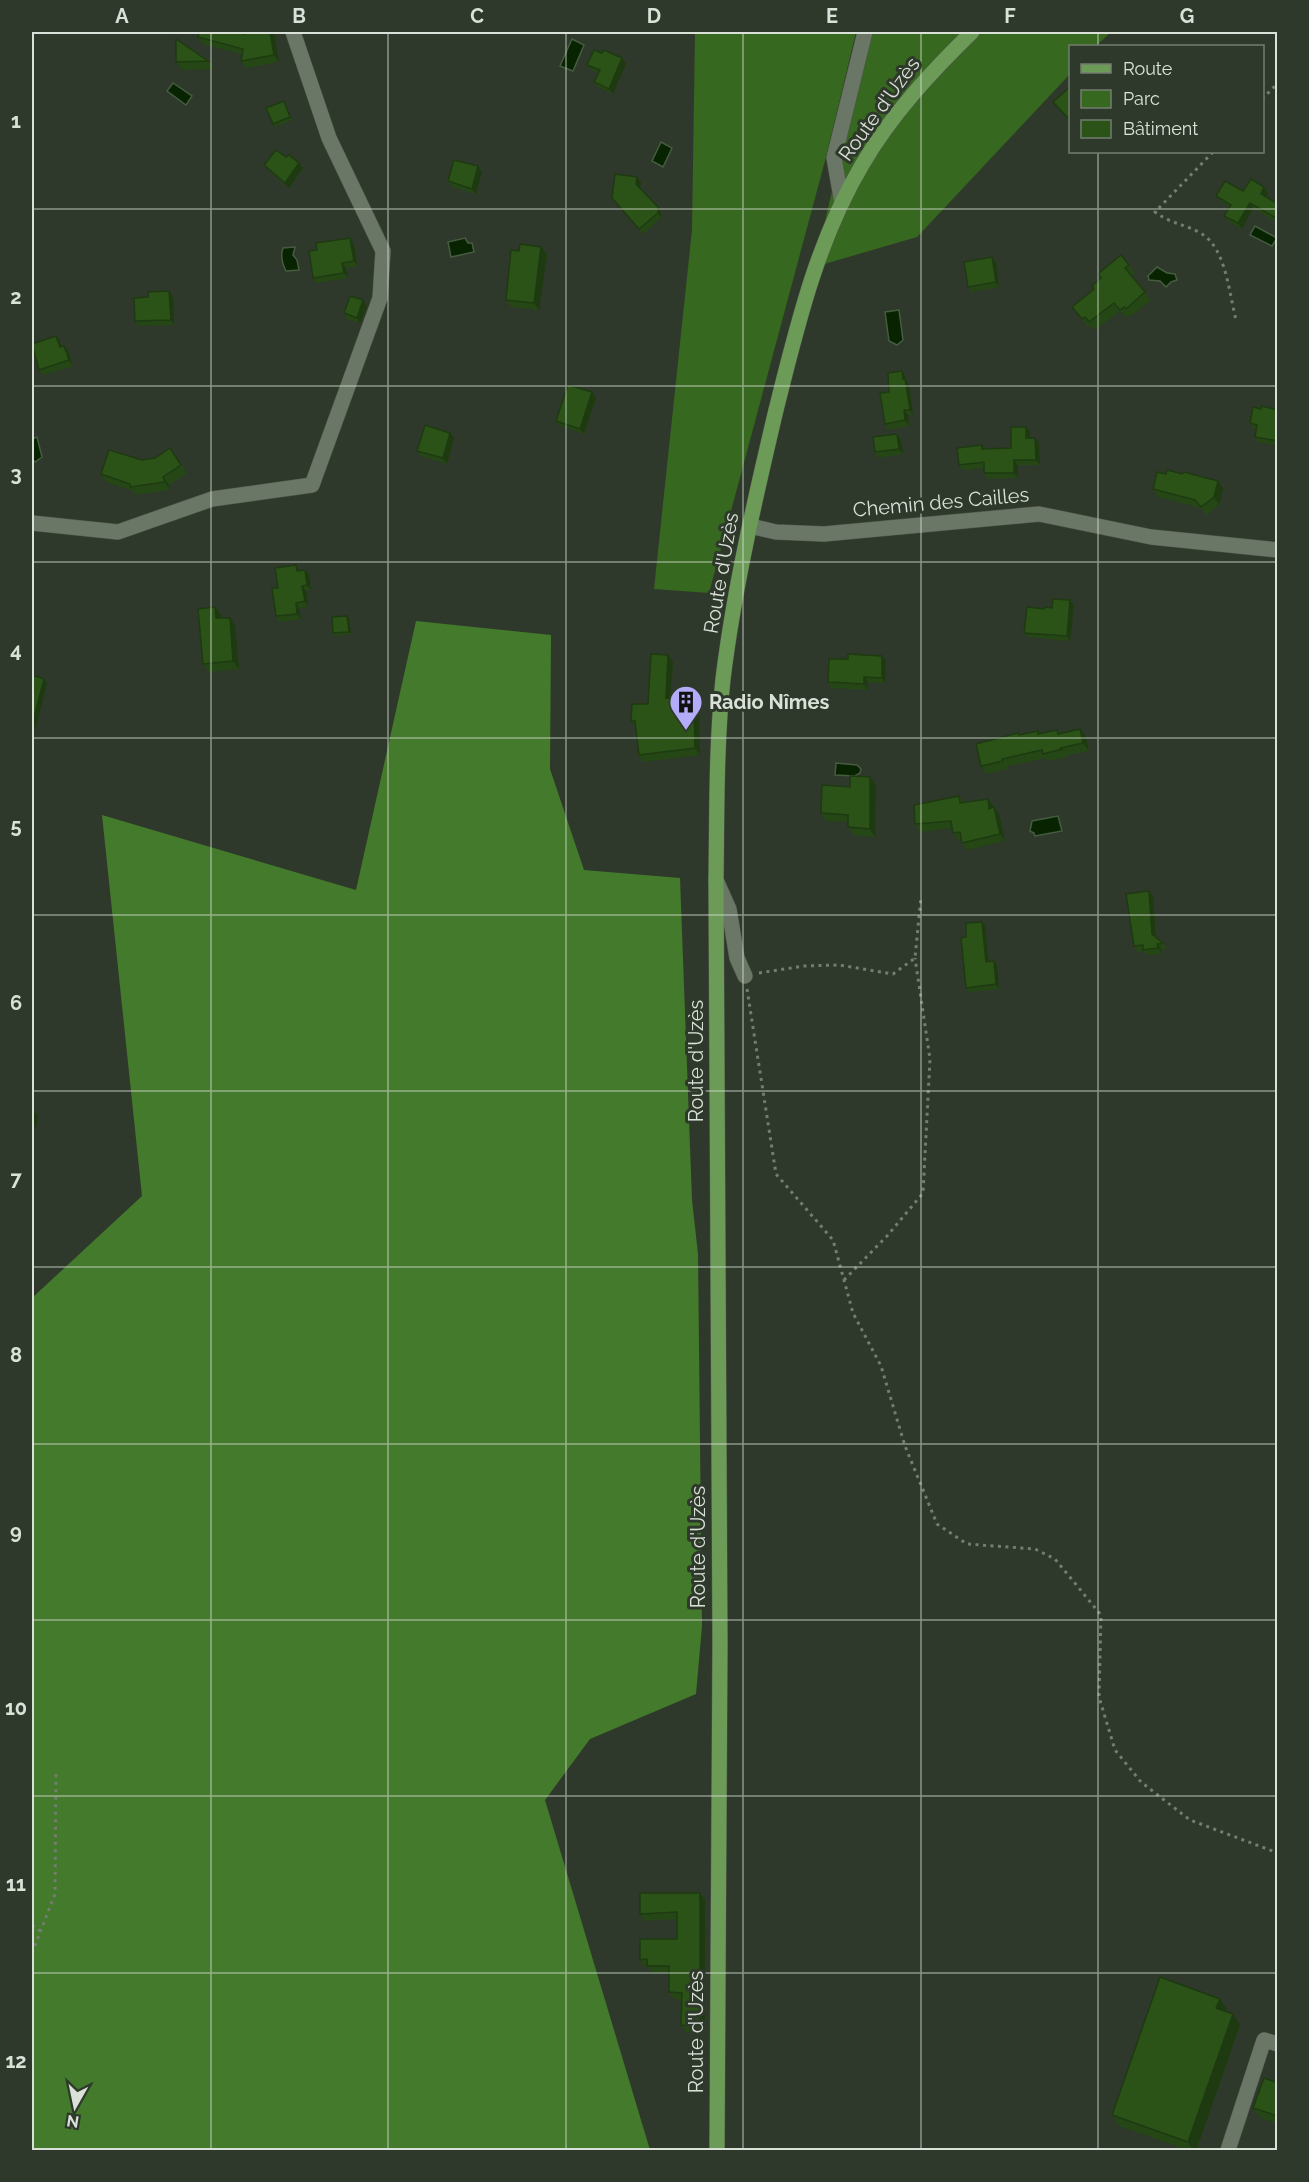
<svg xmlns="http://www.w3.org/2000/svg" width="1309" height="2182" font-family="Raleway,sans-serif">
<rect width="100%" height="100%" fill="#2f392b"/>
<g fill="#37681f">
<polygon points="695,32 856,32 826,157 709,593 654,589 692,230"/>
<polygon points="870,32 1111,32 1096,46 1070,46 1070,74 917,237 814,267"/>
</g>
<polygon fill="#447a2b" points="416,621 551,635 550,769 584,870 680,878 692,1200 698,1254 702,1626 696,1694 590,1739 545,1800 650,2150 32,2150 32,1298 142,1196 102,815 356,890"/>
<g fill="#072300" stroke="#465c41" stroke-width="1.5">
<polygon points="572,39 584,45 573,71 560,66"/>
<polygon points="173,83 192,96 186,105 167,91"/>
<polygon points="661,142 672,148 663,167 652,161"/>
<polygon points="1255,226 1277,238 1272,246 1250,235"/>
<polygon points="465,238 468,243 472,243 474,252 451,257 448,242"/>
<path d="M295,247L293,255L297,260L299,270L286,271C282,263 280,256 283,248Z"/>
<polygon points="1157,267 1167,273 1175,274 1177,280 1171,282 1166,287 1160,281 1149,280 1148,276"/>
<polygon points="899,310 903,340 897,345 889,341 885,312"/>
<polygon points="37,437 42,457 35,462 32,459 32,439"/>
<polygon points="836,763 857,765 861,769 860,773 855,776 835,775"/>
<polygon points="1058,816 1062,831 1035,836 1034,833 1030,831 1032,821"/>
</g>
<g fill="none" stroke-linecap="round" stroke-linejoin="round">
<defs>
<g id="minor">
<polyline points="842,203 834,158 865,32"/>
<polyline points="32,523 118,532 212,499 312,485 380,298 383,251 329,138 293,32"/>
<polyline points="750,526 776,532 824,534 1039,514 1151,537 1278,550"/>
<polyline points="716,880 729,909 737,958 745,976"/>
<polyline points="1228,2150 1264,2040 1278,2044"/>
</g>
<path id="major" d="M717,2150L720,1643L716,880C717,813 716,746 723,679C734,589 755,499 776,410C797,326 817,241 862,165C891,115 931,72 972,32"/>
</defs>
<use href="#minor" stroke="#4e564a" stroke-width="16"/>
<use href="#major" stroke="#4e564a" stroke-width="16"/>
<g stroke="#747d71" stroke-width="3" stroke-dasharray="3 4.5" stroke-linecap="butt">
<polyline points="1262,99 1278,83"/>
<path d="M1213,152L1155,212C1173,225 1186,224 1202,234C1226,249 1229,293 1236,320"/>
<polyline points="759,973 804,966 839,965 893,974 915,958 921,897"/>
<polyline points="747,989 776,1174 833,1240 853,1313 881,1366 905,1446 937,1524 967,1544 1035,1549 1055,1559 1101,1615 1099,1697 1115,1750 1141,1782 1190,1820 1278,1853"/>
<polyline points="844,1280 887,1236 923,1193 930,1059 915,958"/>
<polyline points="32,1925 40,1931"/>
<polyline points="32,1953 55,1894 56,1773"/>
</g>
<use href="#minor" stroke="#6a7666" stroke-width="15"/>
<use href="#major" stroke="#6b9b56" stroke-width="15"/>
</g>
<g fill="#254715">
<polygon points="246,32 274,32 279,62 246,68 241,61 242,54 202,44 198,37 245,34"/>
<polygon points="602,53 622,58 626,64 613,94 598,87 594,82 598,73 591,70 587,65"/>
<polygon points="208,61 214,69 182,70 176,62"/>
<polygon points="1071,86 1071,122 1053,102"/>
<polygon points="284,101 292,120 275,127 273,124"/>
<polygon points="286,157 299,163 303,168 289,188 268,170 264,165"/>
<polygon points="482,172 476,194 452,187 448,181"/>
<polygon points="637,177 641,182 640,188 661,213 661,218 643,234 612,198"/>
<polygon points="1243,191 1268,193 1266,197 1278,204 1278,223 1253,208 1242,229 1228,221 1224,216 1230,207 1220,201 1216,196"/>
<polygon points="350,238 354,244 357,266 346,268 348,278 316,283 313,278 317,250"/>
<polygon points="541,247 547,255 539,310 511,307 506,300 519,251"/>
<polygon points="992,257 996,263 999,287 971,292 968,287"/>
<polygon points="1129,265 1135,273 1131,276 1151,300 1131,316 1130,314 1126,318 1120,311 1095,330 1090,325 1088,327 1072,307 1094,289 1101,279 1098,274"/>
<polygon points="169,291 173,297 174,325 139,326 135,321 148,297"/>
<polygon points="367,306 360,323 347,319 344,313"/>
<polygon points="60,341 61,347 64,346 68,351 73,366 43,375 39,370"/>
<polygon points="902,371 905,376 906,380 909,385 913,415 908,415 909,426 888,430 885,424 889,392"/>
<polygon points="592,392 596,398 584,434 560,426 556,421"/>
<polygon points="1261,409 1278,410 1278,446 1258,442 1255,437 1256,429 1253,429 1250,423"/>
<polygon points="1026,427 1030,432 1030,438 1039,443 1040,465 1018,465 1018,478 988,479 984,473 984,468 963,470 959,465 984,449 1011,448"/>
<polygon points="897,434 901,440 903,454 878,458 875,452"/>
<polygon points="454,438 447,464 421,456 417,451"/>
<polygon points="170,448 187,473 169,485 170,490 136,495 133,491 106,482 101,474 142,460 155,458"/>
<polygon points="1166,474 1182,474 1218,481 1223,489 1219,505 1206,515 1201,508 1158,497 1153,489"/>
<polygon points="305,570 309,575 311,590 306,591 308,607 299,608 301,619 279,622 276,616 278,588 300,571"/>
<polygon points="1074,605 1070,641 1028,637 1024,633 1044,609"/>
<polygon points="215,607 221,615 221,618 230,618 235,626 239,669 209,672 203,664"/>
<polygon points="349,618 351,634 335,636 333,633"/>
<polygon points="848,659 886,661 885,683 868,682 867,690 831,688 828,682"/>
<polygon points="673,662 671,699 699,706 700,755 643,762 639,755 636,727 631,721 648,704"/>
<polygon points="1080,729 1086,737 1089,751 1067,755 1067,757 1048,761 1046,758 1008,766 1008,769 986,774 981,766 1020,735 1040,734 1057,730 1060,734"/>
<polygon points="870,777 876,785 875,837 854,835 848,827 848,822 826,821 821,813"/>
<polygon points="959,796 964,802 988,799 999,814 1005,841 967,850 962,843 961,839 958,840 953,833 952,828 920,832 915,824"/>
<polygon points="1153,896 1156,937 1163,943 1167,949 1161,949 1162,954 1147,955 1144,951 1138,952 1134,946"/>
<polygon points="985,926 989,961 997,965 999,989 969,992 966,988 966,937"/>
<polygon points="700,1893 705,1900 705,2033 686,2032 681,2025 682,2000 674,1999 669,1992 669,1973 652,1973 648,1967 644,1967 640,1960 677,1939 677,1919 645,1921 640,1914"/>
<polygon points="1227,2009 1226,2012 1240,2025 1196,2151 1190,2151 1119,2126 1112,2115"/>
<polygon points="1278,2083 1278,2124 1261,2118 1253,2108"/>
</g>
<g fill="#1e3a11">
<polygon points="270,32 274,32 279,62 274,55"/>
<polygon points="622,58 626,64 613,94 609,89"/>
<polygon points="299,163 303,168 289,188 285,183"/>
<polygon points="478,166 482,172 476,194 472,189"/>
<polygon points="637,177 641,182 640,189 636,184"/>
<polygon points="1264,187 1268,193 1265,199 1261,194"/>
<polygon points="1250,203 1253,208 1242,229 1238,223"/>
<polygon points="658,207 661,213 661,218 658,213"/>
<polygon points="350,238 354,244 357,266 354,261"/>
<polygon points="541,247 547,255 539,310 534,303"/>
<polygon points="992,257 996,263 999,287 996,282"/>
<polygon points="342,263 346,268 348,278 344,273"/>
<polygon points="169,291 173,297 174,325 171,320"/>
<polygon points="363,300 367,306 360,323 357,318"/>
<polygon points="56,336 60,341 63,353 60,347"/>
<polygon points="64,346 68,351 73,366 69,360"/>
<polygon points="902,371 905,376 906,380 909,385 913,415 910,410"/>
<polygon points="592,392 596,398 584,434 580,429"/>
<polygon points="904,410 908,415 909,426 905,420"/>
<polygon points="1026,427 1030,432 1030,444 1026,438"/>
<polygon points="450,433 454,438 447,464 443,458"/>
<polygon points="897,434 901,440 903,454 899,449"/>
<polygon points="1035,438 1039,443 1040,465 1036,460"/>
<polygon points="1014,460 1018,465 1018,478 1014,473"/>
<polygon points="163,477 169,485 170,490 165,482"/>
<polygon points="1218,481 1223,489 1219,505 1214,497"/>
<polygon points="305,570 309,575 311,590 307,585"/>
<polygon points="302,586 306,591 308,607 305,601"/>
<polygon points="1070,600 1074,605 1070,641 1067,636"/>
<polygon points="296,603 299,608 301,619 297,614"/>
<polygon points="215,607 221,615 222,626 216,618"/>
<polygon points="347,616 349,618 351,634 349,632"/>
<polygon points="230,618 235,626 239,669 233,661"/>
<polygon points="668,655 673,662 670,705 666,698"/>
<polygon points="882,656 886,661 885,683 882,678"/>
<polygon points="864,677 868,682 867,690 864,684"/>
<polygon points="44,679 47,684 35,730 32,725"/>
<polygon points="694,700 699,706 700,755 695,748"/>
<polygon points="1080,729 1086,737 1089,751 1083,743"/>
<polygon points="870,777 876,785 875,837 870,829"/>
<polygon points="988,799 993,806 994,816 989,809"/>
<polygon points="994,807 999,814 1005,841 1000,834"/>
<polygon points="1149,891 1153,896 1156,939 1152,934"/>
<polygon points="982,922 985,926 989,966 986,962"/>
<polygon points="1157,944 1161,949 1162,954 1158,948"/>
<polygon points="994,961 997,965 999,989 996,984"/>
<polygon points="34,1111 38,1116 36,1128 32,1123"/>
<polygon points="700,1893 705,1900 705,2033 700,2026"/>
<polygon points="1220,1999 1227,2009 1224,2019 1216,2008"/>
<polygon points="1233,2014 1240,2025 1196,2151 1194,2151 1188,2142"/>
</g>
<g fill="#2b5318" stroke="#1e3a11" stroke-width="1.5">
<polygon points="199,32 237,32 245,34 246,32 270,32 274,55 241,61 243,49 198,37"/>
<polygon points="176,39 208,61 176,62"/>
<polygon points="594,50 602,53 604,50 622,58 609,89 594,82 600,70 587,65"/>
<polygon points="1071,86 1071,115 1068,118 1053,102"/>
<polygon points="284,101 290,117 273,124 266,108"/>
<polygon points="276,150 286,157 289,155 299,163 285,183 264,165"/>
<polygon points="454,160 478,166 472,189 448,181"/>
<polygon points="615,174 637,177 636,184 658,207 658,213 639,229 612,198"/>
<polygon points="1251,179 1264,187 1261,194 1278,204 1278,215 1276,218 1250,203 1238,223 1224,216 1231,205 1216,196 1225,181 1243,191"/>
<polygon points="350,238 354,261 342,263 344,273 313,278 309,251 317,250 316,243"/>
<polygon points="520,244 541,247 534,303 506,300 511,250 519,251"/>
<polygon points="1121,255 1129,265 1125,268 1145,292 1126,309 1124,307 1120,310 1114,303 1089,322 1085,317 1082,319 1072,307 1094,289 1092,286 1101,278 1098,274"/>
<polygon points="992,257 996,282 968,287 964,262"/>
<polygon points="169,291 171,320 135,321 134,298 148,297 148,292"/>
<polygon points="350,296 363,300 357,318 344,313"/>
<polygon points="56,336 60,347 64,346 69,360 39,370 32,344"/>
<polygon points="902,371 903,379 905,379 910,410 904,410 905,420 885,424 880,393 889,392 888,373"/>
<polygon points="568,385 592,392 580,429 556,421"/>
<polygon points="1261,406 1278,410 1278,441 1255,437 1257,425 1250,423 1253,407 1261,409"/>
<polygon points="425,425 450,433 443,458 417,451"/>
<polygon points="1011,427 1026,427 1026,438 1035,438 1036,460 1014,460 1014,473 984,473 984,462 959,465 957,448 982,445 982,449 1011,448"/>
<polygon points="897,434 899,449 875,452 873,437"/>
<polygon points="170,448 181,465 163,477 165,482 130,487 130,484 101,474 109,450 142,460 155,458"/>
<polygon points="1167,470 1182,474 1184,472 1218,481 1214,497 1201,507 1195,500 1153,489 1157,472 1166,474"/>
<polygon points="296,565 297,571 305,570 307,585 302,586 305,601 296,603 297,614 276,616 272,588 278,588 275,568"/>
<polygon points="1053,599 1070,600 1067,636 1024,633 1027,607 1044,609 1045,607 1052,608"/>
<polygon points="215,607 216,618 230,618 233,661 203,664 198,609"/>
<polygon points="347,616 349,632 333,633 332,617"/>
<polygon points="651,654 668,655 666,698 694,700 695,748 639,755 635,721 631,721 632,704 648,704"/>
<polygon points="848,654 882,656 882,678 864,677 864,684 828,682 829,659 848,659"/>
<polygon points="32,675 44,679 32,725"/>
<polygon points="1080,729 1083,743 1061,748 1062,749 1043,754 1042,750 1002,759 1003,761 981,766 976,744 1018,733 1019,735 1038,731 1038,734 1057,730 1058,734"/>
<polygon points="850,776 870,777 870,829 848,827 848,815 821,813 822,785 850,787"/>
<polygon points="959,796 960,803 988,799 989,809 994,807 1000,834 962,843 960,832 953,833 951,821 915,824 914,805"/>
<polygon points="1149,891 1152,934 1163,943 1157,944 1158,948 1143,950 1143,945 1134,946 1126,894"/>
<polygon points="982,922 986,962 994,961 996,984 966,988 961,938 966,937 966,923"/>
<polygon points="32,1110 34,1111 32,1123"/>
<polygon points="640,1893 700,1893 700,2026 681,2025 682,1993 669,1992 669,1966 647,1966 647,1959 640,1960 640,1939 677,1939 677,1912 640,1914"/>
<polygon points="1160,1977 1220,1999 1216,2008 1233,2014 1188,2142 1112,2115"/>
<polygon points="1264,2078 1278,2083 1278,2116 1253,2108"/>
</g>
<path fill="none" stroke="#dae1d8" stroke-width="1.5" stroke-opacity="0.55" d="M211,32V2150M388,32V2150M566,32V2150M743,32V2150M921,32V2150M1098,32V46M1098,152V2150M32,209H1278M32,386H1278M32,562H1278M32,738H1278M32,915H1278M32,1091H1278M32,1267H1278M32,1444H1278M32,1620H1278M32,1796H1278M32,1973H1278"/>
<defs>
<symbol id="building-pin" viewBox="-11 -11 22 30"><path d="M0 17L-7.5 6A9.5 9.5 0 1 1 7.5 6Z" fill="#b3adf9" stroke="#2f392b"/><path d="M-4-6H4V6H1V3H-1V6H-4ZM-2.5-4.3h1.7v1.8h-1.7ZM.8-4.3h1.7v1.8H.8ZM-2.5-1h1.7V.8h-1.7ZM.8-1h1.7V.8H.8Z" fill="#111"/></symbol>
</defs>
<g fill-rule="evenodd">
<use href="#building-pin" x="667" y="683" width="38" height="52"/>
</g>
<g text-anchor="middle" stroke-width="6" stroke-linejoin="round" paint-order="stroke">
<g font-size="20" fill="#dae1d8" stroke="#2f392b">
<text transform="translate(879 109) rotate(-54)" y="7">Route d'Uzès</text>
<text transform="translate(941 502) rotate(-5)" y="7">Chemin des Cailles</text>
<text transform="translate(721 573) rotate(-80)" y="7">Route d'Uzès</text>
<text transform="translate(696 1061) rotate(-90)" y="7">Route d'Uzès</text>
<text transform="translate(698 1547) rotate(-90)" y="7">Route d'Uzès</text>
<text transform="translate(696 2032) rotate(-90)" y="7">Route d'Uzès</text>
</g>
<g font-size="20" font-weight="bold" fill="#dae1d8" stroke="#2f392b" text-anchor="start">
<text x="709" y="709">Radio Nîmes</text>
</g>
</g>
<rect width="1309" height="2182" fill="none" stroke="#2f392b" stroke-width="66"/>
<rect x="1069" y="45" width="195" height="108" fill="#2f392b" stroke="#737c70" stroke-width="1.5"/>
<rect x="1081" y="64" width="30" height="9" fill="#6b9b56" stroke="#737c70" stroke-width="1.5"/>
<text x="1123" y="75" font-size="18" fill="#dae1d8">Route</text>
<rect x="1081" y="90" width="30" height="18" fill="#37681f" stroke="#737c70" stroke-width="1.5"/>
<text x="1123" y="105" font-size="18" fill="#dae1d8">Parc</text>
<rect x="1081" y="120" width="30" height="18" fill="#2b5318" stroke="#737c70" stroke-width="1.5"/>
<text x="1123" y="135" font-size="18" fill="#dae1d8">Bâtiment</text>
<g transform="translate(75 2107) rotate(189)" stroke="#2f392b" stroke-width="4.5" paint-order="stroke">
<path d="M0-4.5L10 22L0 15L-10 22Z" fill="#dae1d8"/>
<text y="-9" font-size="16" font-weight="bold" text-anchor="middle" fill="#dae1d8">N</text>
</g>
<rect x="33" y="33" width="1243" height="2116" fill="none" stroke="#dae1d8" stroke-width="2"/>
<g font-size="20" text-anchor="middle" font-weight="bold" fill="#dae1d8">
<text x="122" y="23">A</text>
<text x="299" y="23">B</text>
<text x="477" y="23">C</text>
<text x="654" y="23">D</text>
<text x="832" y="23">E</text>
<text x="1010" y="23">F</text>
<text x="1187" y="23">G</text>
<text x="16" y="128">1</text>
<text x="16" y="304">2</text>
<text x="16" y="481">3</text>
<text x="16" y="657">4</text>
<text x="16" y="833">5</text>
<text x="16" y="1010">6</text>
<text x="16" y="1186">7</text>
<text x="16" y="1362">8</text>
<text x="16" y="1539">9</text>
<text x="16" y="1715">10</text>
<text x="16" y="1891">11</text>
<text x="16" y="2068">12</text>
</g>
</svg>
